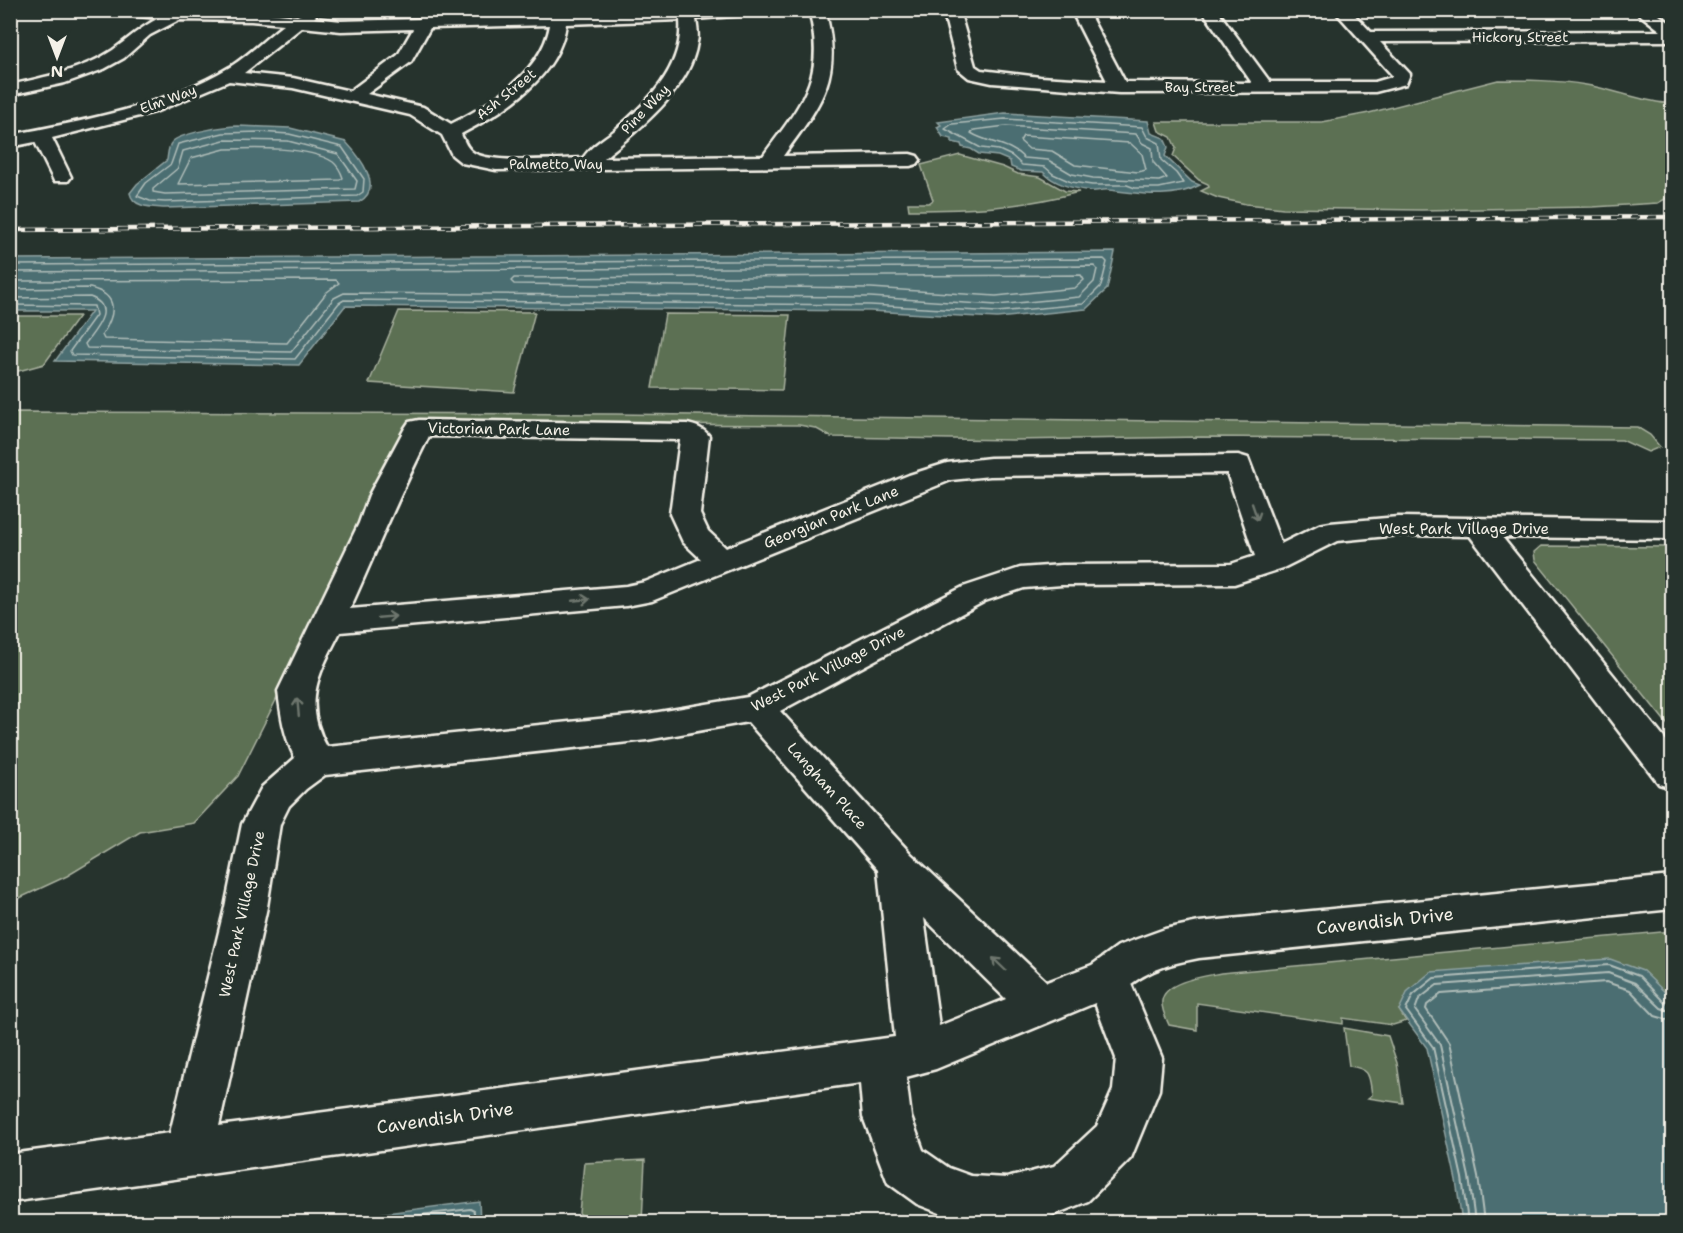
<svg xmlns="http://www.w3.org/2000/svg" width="1683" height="1233" font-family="'Shantell Sans',sans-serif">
<rect width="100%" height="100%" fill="#26332d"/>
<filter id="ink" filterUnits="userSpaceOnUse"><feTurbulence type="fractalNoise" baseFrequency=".0167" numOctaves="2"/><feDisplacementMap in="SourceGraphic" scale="12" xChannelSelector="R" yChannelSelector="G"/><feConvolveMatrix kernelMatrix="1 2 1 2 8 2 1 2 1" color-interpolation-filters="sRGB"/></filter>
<g filter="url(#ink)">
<g fill="#5b7053" stroke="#a8b09e" stroke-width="1.5">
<path d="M1498,80C1527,80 1557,80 1586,85C1616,90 1642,102 1672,104V195L1658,203L1593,207L1421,210L1283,208L1246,204L1218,198L1201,191L1209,187L1208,184L1199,180L1173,156L1176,148L1171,137L1159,131L1156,122H1322L1369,113Z"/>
<path d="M960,155L1003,167L1018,174L1040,177L1065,191L1079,192C1018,208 972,210 909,210L908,203H929L933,200L921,165Z"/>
<polygon points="399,311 535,312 514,392 369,383"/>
<polygon points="665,314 790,315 782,390 652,388"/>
<polygon points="11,316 79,316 44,364 11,373"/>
<polygon points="10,412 615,414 1637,427 1650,435 1660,447 1648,452 1622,440 1201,437 1012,440 831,437 815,428 799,425 427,423 281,690 238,776 194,823 140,832 67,876 11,902"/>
<polygon points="1541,546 1672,547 1672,730 1535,560 1534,552"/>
<path d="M1672,931V999L1399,1010L1406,1021L1393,1025L1343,1018V1024L1197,1003V1030L1169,1025C1166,1018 1161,1009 1162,1001C1164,981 1206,976 1221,973Z"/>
<path d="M1344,1028L1388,1036L1397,1063L1403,1103L1368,1098L1372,1095C1369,1075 1371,1069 1349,1066Z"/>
<polygon points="645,1160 642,1222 590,1222 579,1213 584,1163"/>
</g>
<g fill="#4b6e72" stroke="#8fa2a1" stroke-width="1.5">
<path d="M1005,113L1148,121L1151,133L1164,138L1168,147L1165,156L1192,182L1200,185C1172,200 1138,193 1109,190C1103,189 1096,192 1090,191C1073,188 1055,185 1043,172L1021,171L1011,167L1010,161L998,156L979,154L971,149L962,147L961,144L952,142V139L943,137L937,127L941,125L938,122Z"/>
<path d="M238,126L290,128L346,142C359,156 385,188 359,202L165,208C152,207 133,208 130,193L137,184L167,160C168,154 168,146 172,142C180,133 226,126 238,126Z"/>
<polygon points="1115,252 1107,289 1086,309 997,318 870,311 345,306 299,365 55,361 92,311 11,311 11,259"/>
<polygon points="1610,959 1643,971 1672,999 1672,1222 1462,1222 1456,1180 1427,1048 1399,1010 1408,991 1431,972"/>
<polygon points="479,1201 480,1222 316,1222"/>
</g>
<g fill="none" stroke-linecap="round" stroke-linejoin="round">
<g stroke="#b0bdb9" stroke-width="1.5">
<polygon points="1005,119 1142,127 1147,137 1159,143 1161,160 1176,173 1183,183 1159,188 1135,188 1127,185 1092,185 1071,182 1053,174 1045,167 1022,165 1012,156 999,150 981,148 945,129 952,124"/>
<path d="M1006,126L1136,134L1142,143L1152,148L1153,162L1167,178L1159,181L1093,178L1072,174L1048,160L1024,158C1008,142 989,144 971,133L974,130Z"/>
<polygon points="260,132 289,134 342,147 364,179 363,192 357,196 165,202 150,201 137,196 146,183 171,164 178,144 223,133"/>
<polygon points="1023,136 1130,143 1142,154 1146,170 1138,172 1075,165 1052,151 1029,149 1020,141"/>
<polygon points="224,140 288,141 338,154 357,181 355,189 165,194 153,192 153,189 178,168 183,151"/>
<path d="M225,149C253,148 309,146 333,162C338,166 341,172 343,178L340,180L178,184L191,158Z"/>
<polyline points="10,265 1104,259 1107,262 1101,286 1083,304 997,312 870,305 344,300 339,303 295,359 72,355 70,351 96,315 94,306 10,305"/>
<path d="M10,272L1094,266L1097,269L1094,282L1079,297L997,305L870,297L344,293L334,298L291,352L87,348L85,344C96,329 117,307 90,297L10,298"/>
<polygon points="1081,275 1084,280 1075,288 996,296 871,288 514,284 511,281 514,278"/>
<path d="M10,281L336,280L339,283L327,292L287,343L104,339L102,335C116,314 119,295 90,288L10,289"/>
</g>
<g stroke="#b0bdb9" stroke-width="2">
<polyline points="363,1222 470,1209 474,1211 474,1222"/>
<polyline points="1468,1222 1462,1178 1433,1047 1406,1010 1413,995 1434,978 1609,965 1639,976 1665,1003 1672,1004"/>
<polyline points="1475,1222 1469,1177 1440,1045 1415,1010 1419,999 1437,985 1608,973 1635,983 1661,1008 1672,1012"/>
<polyline points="1484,1222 1478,1176 1449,1043 1426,1009 1427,1005 1441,994 1606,982 1630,990 1655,1016 1672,1021"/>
</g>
<defs>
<g id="minor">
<path d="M120,10L251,11L297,16L308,11L314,13L316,16L314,18L341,21L419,19L424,10H440L435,19L552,15L553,10H569L568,15L752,10L745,15L696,19C697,27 699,35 697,42C691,89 638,130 604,158L763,156C801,104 827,79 809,10H825C844,77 821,104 783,156L910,154L917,156L920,160L917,164L910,166L496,170L462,163L452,155L442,135L410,115L293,88L229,81L155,112L52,138L71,177L68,181H54L35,142L10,147V135C84,121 165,106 230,67C249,55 266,38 284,24L251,21L179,20L150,35L124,58L104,69L65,83L10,95V85C45,77 83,70 113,50C128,39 141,27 159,18L127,15ZM680,20C684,68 648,102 614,131C603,139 590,147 583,158C558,159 493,164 474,153C467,149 464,141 461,134C504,112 559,77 566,24ZM550,25C542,72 491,104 451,124L423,107L367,94L411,62L430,28ZM302,27L341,31L413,29L398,55L350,91L293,78L244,73Z"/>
<polygon points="943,10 959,10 975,66 981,70 1040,77 1107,81 1071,10 1087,10 1125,82 1252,83 1202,10 1217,10 1270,82 1375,82 1392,77 1392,75 1334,10 1350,10 1371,32 1661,31 1634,10 1652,10 1672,24 1672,41 1380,42 1410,74 1406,84 1375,92 1119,93 992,83 969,78 958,69"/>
<path d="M419,420L687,424C696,426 703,428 709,436L700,514L708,531L726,548L909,475L947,463L990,458L1238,455L1248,458L1281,544L1319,525L1330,523L1398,517L1672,521V539L1502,537L1672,748V788L1659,784L1470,536L1398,535L1337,541L1283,568L1234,584L1062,585L1024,588L985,601L780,711L911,854L1047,982L1092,965L1118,946L1165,929L1199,922L1672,876V909L1199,958C1173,963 1153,968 1131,984L1162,1058L1159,1090L1131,1158L1088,1201L1043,1219L1029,1222H963L917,1204L888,1183L863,1117L860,1083L10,1202V1154L170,1133L225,907L242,824L262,787L295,758C284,736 281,716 278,691L359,523L369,495L405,428L409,422ZM429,436L680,440L670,514L683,542L701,559L645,582L626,586L350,609C376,551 400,493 429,436ZM1227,473L1255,556L1231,564L1062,565L1020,568L963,587L748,697L647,714L327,747C302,702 319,673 340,632L626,606L652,601L951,480L990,476ZM748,722L878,870L895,1037L219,1126L267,907L280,824L289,806L306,789L325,775L647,740ZM924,918L1006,999L939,1026ZM1095,1003L1116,1058L1113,1090L1097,1126L1054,1166L1007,1178L971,1176L949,1168L923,1150L911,1117L906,1077L936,1069Z"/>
</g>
</defs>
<use href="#minor" stroke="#f4f1e8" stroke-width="5"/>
<use href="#minor" fill="#26332d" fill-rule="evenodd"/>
<defs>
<polyline id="rail" points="10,230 1672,217"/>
</defs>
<use href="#rail" stroke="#f4f1e8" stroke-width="4.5"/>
<use href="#rail" stroke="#26332d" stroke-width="3" stroke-dasharray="9" stroke-linecap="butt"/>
</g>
<defs><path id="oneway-shaft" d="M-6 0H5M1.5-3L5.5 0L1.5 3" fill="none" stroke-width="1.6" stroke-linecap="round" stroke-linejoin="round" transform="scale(1.5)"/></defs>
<g stroke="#6e766e">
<use href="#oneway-shaft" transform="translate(1255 512) rotate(71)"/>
<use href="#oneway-shaft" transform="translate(581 600) rotate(-5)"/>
<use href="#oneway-shaft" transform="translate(387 617) rotate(-5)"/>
<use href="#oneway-shaft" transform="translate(298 707) rotate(-95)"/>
<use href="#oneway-shaft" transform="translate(999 964) rotate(-136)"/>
</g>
</g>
<g text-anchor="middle" stroke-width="6" stroke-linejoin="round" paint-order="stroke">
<g font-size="14" fill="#f4f1e8" stroke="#26332d">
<text x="1520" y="42">Hickory Street</text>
<text x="1200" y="92">Bay Street</text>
<text transform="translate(506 94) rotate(-39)" y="5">Ash Street</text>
<text transform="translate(168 99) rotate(-20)" y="5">Elm Way</text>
<text transform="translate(645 109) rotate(-46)" y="5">Pine Way</text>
<text x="556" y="169">Palmetto Way</text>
</g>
<g font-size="15" fill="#f4f1e8" stroke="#26332d">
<text transform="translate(499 429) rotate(1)" y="5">Victorian Park Lane</text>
<text transform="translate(831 517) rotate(-22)" y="5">Georgian Park Lane</text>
<text x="1464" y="534">West Park Village Drive</text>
<text transform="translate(828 669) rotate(-27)" y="5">West Park Village Drive</text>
<text transform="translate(827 786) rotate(48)" y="5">Langham Place</text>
<text transform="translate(242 914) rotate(-78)" y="5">West Park Village Drive</text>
</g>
<g font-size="18" fill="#f4f1e8" stroke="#26332d">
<text transform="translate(1385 921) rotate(-6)" y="6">Cavendish Drive</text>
<text transform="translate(445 1118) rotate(-8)" y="6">Cavendish Drive</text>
</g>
</g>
<rect width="1683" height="1233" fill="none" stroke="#26332d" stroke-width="36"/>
<rect x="18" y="18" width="1647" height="1197" fill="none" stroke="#f4f1e8" stroke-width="2" filter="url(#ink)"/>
<g transform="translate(57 57) rotate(180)" stroke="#26332d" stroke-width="4.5" paint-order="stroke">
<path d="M0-4.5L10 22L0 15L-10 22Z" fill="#f4f1e8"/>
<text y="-9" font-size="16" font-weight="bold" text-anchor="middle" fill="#f4f1e8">N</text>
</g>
</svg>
